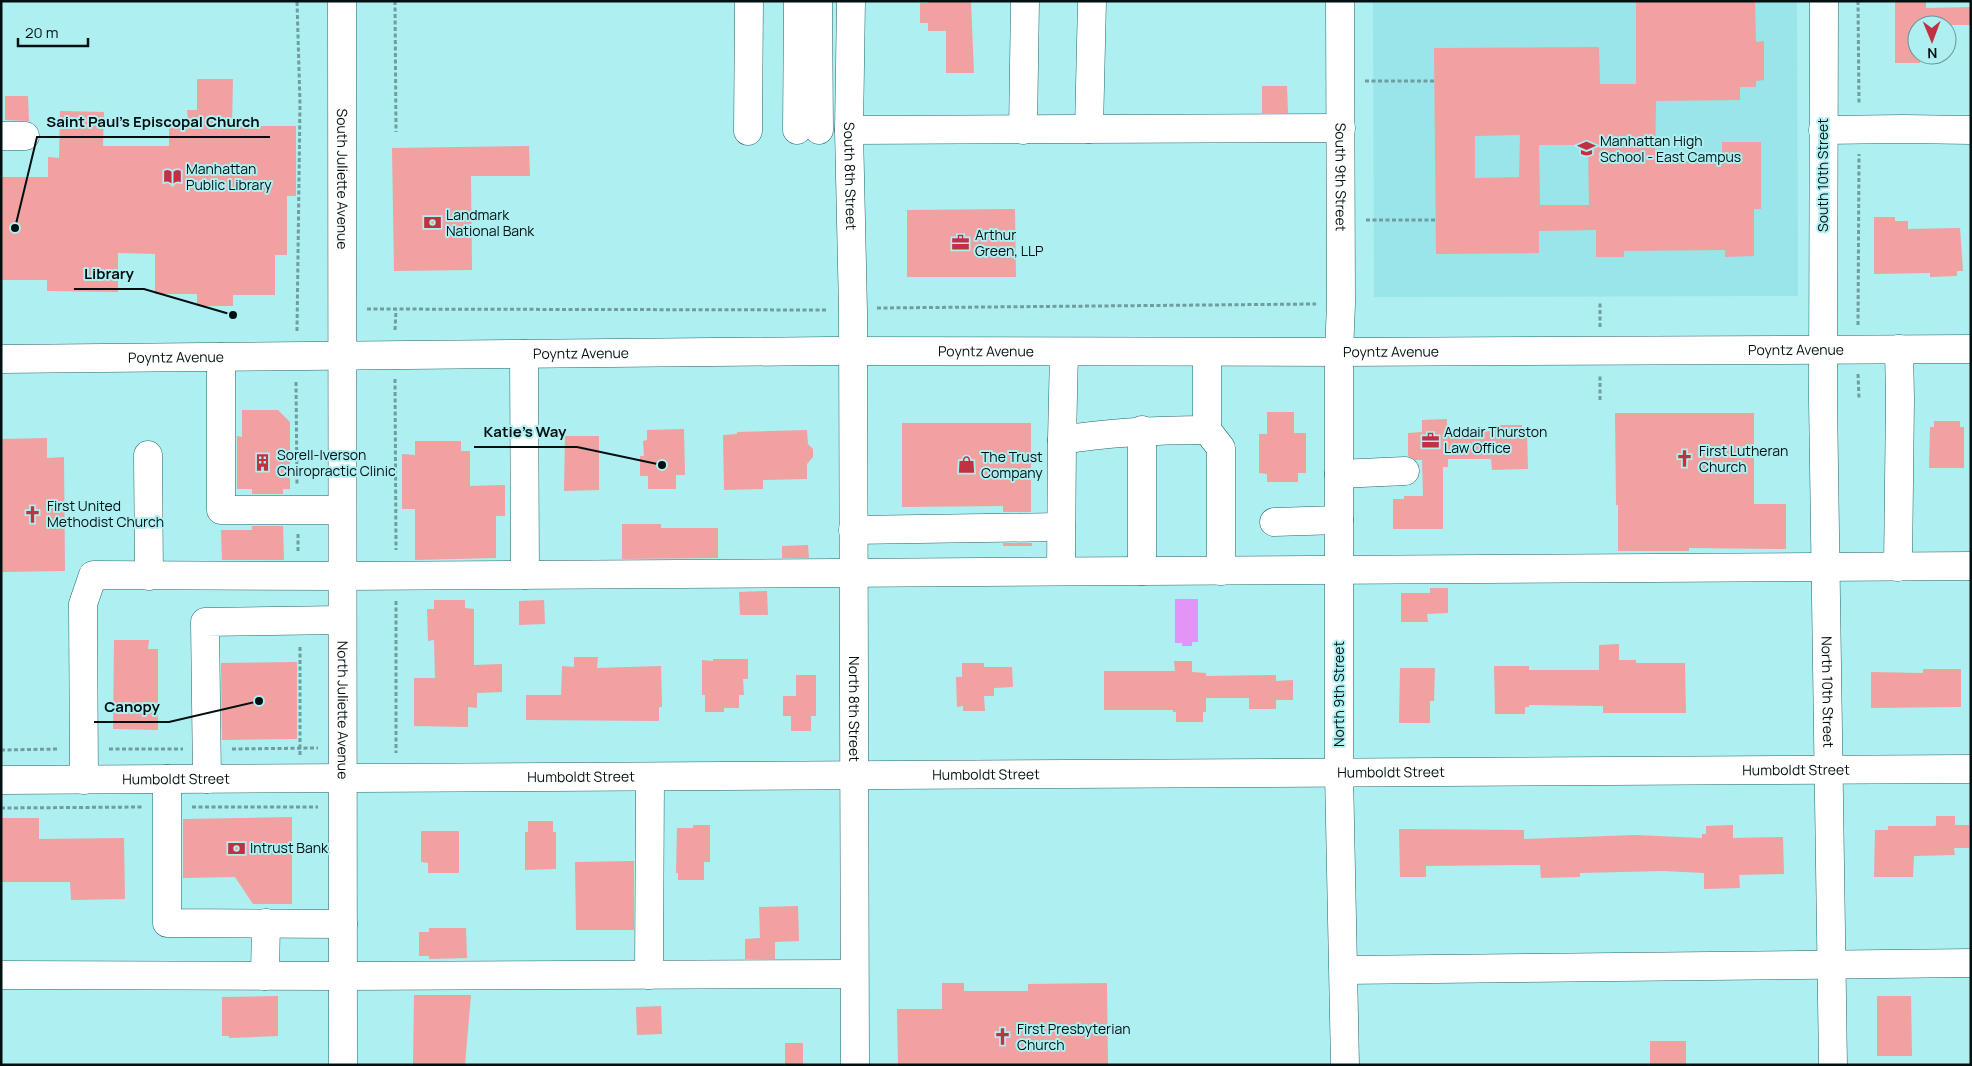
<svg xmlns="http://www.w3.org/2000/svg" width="1972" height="1066" font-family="Manrope,sans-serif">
<rect width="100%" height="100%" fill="#aeeff2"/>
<polygon fill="#99e5e9" points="1373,1 1797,1 1798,296 1374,297"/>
<polygon fill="#e494f6" points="1175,599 1198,599 1198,642 1192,642 1192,646 1182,646 1182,643 1175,643"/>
<g fill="#f0a1a0" fill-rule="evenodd">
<polygon points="928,1 971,1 974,73 946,73 946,31 928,31 928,23 920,23 920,3 928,3"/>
<path d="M1636,1H1755L1756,42L1764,41V80L1756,81V87H1740V100L1656,101L1655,162L1722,161V142H1761V209H1754V256L1725,257V250L1624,251V257H1596V230L1539,231V253L1436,254L1434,48L1599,47L1600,84H1636ZM1520,135L1519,177L1475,178V136ZM1539,145H1588L1589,205H1540Z"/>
<polygon points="1895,1 1926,1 1926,8 1971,7 1971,25 1917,25 1917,55 1920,55 1920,63 1895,63"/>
<polygon points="197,79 233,79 232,126 296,126 296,196 287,196 287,255 275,255 275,295 233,295 233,306 197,306 197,294 155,294 155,254 118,253 118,292 47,291 47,280 1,280 1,177 48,177 48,157 59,158 60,111 104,112 103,146 169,146 169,120 188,120 187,110 197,110"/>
<polygon points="1262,86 1287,86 1288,113 1262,113"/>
<polygon points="5,96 28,96 29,121 5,120"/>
<polygon points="529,146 530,176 471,176 472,270 394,271 392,148"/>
<polygon points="1015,209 1016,277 907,277 907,210"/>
<polygon points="1874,217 1895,217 1895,221 1908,221 1908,229 1960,228 1963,271 1957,271 1957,276 1930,277 1930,273 1874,274"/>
<polygon points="242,410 278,410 290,422 290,489 283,489 283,494 252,494 252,489 237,489 237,436 242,437"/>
<polygon points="1267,412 1294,412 1294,433 1306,433 1306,473 1298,473 1298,482 1267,482 1267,474 1259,473 1259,434 1267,434"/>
<polygon points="1615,413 1754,413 1754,504 1786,504 1786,549 1689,548 1689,551 1618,551 1618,505 1616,505"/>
<polygon points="1447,419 1447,432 1494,431 1494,425 1522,425 1522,432 1527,432 1528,469 1492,470 1491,459 1448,459 1448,467 1443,467 1443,529 1393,529 1393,499 1404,499 1404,496 1423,496 1422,460 1415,460 1408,456 1408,433 1422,432 1422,420"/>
<polygon points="1934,421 1960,421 1960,427 1964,427 1964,468 1929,468 1930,427 1934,427"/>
<polygon points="902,423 1031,423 1031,512 1003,512 1003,506 902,507"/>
<polygon points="684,429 685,475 676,475 676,489 648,489 648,476 640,476 640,456 644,456 643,441 647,440 647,430"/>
<polygon points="807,430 808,444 813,449 813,457 807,464 807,479 763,480 763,489 724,490 723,435 737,434 737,432"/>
<polygon points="565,436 599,436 599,490 564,491"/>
<polygon points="47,438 47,458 64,457 65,571 1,572 1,439"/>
<polygon points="415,441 461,441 461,451 470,451 470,486 505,485 505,516 496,516 496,558 415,560 415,509 402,509 402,454 415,455"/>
<polygon points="622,524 661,524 661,528 718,528 718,558 622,559"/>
<polygon points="252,526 283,526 284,560 222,560 221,530 252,530"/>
<rect x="1003" y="543" width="29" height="3"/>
<polygon points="808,545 809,558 782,558 782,546"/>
<polygon points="1430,588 1448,588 1448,613 1427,614 1428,622 1401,622 1401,593 1430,593"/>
<polygon points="767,591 768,615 740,615 739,592"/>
<polygon points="434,600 465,600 465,608 474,609 474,665 502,664 502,692 477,693 477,708 468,707 468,727 414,726 414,678 435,678 434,640 428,641 427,609 434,609"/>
<polygon points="544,600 545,624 519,625 519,601"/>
<polygon points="114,640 149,640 148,649 158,649 158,730 113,729"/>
<polygon points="1619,644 1619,660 1636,660 1636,663 1685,663 1686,713 1603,713 1603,706 1599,706 1529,705 1529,707 1525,707 1525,714 1495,714 1494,666 1529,666 1529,670 1599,670 1599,645"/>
<polygon points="574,657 598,657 597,668 661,666 662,707 659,707 659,721 526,720 526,695 561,695 562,666 574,667"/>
<polygon points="713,659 748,659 748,679 743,679 744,695 739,695 739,708 724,708 724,712 705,712 705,695 702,695 702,660 713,661"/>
<polygon points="1174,661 1192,661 1192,672 1206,673 1206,676 1276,675 1276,681 1293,680 1293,700 1276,700 1276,709 1249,709 1249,698 1206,698 1206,712 1203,712 1203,722 1176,722 1176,712 1173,712 1173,710 1104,710 1104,671 1175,671"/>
<polygon points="297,662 297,739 222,740 221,663"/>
<polygon points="962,663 984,663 984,667 1012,667 1013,687 994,688 994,696 984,696 985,711 963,711 963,706 957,707 956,677 962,677"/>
<polygon points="1400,668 1435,668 1434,701 1430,701 1430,723 1399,723"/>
<polygon points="1923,669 1961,669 1961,707 1871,708 1871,672 1923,673"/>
<polygon points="796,675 816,675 816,716 811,716 811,731 791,731 791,716 783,716 783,696 796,696"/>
<polygon points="1936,816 1955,816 1955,825 1969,825 1969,848 1954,848 1955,855 1914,856 1913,877 1874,877 1875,830 1888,830 1888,826 1935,826 1936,825"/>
<polygon points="292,817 292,904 253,904 235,877 183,878 183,819"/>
<polygon points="1,818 39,818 39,839 124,838 125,899 71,900 70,882 1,882"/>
<polygon points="528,821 553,821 553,832 556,832 556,869 525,870 525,832 528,832"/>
<polygon points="693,825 710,825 710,862 704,862 704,880 678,880 678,873 676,873 677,828 693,828"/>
<polygon points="1733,825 1733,838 1783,837 1784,874 1739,875 1740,888 1704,889 1704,873 1663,871 1580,873 1580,877 1541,878 1540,865 1426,866 1426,877 1400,877 1399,829 1524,830 1524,839 1635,835 1702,838 1702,834 1706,834 1706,826"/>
<polygon points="421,831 459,831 459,873 428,873 428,863 421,862"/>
<polygon points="634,861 634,930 576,930 575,862"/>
<polygon points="798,906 799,941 775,942 775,959 745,959 745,939 760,938 759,907"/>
<polygon points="429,928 466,928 467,958 429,959 429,956 419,956 419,932 429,932"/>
<polygon points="942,983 964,983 964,991 1028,991 1028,984 1107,983 1108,1065 898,1065 897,1009 942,1009"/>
<polygon points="414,995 471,995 465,1065 413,1065"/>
<polygon points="278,996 278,1036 229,1038 229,1036 222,1036 222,997"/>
<polygon points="1877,996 1911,996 1912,1056 1877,1056"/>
<polygon points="661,1006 662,1034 637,1035 636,1007"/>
<rect x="1650" y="1041" width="36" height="24"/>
<rect x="785" y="1043" width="18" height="22"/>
</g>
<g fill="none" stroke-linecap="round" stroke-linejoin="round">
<defs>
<g id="minor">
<path id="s1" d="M342,1L343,1065"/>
<polyline points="818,1 819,130"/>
<path id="s2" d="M851,1L849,130L853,311L855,1065"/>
<path id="s3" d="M1340,1L1341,304L1339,352V773L1345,1065"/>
<path id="s4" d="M1824,1L1823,399L1833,1065"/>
<polyline points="1089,129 1092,1"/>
<polyline points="797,130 798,1"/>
<polyline points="849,130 1341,128"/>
<polyline points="1023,130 1025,1"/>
<polyline points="1823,130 1903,129 1971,130"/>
<polyline points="748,131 749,1"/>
<polyline points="1,136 25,136"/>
<path d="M1064,352L1062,440C1111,432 1158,430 1207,430"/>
<polyline points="1207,352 1207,430 1221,448 1221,571"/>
<polyline points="524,354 525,575"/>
<polyline points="221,357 221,510 341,510"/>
<path id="s5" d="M1,359L828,351L1339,352L1971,349"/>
<polyline points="148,455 149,576"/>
<polyline points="1339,474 1405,471"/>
<polyline points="1274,522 1339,520"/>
<polyline points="853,530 1061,527"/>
<polyline points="1898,567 1900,399 1899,349"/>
<polyline points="1061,571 1062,440"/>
<polyline points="1142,571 1142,430"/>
<polyline points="167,779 167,923 343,924"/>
<polyline points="207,779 205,622 342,620"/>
<path id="s6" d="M1,780L1971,769"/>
<polyline points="84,780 83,604 93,575 342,576 1971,566"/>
<polyline points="1344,970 1971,963"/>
<polyline points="1,975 343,976 854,974"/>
<polyline points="649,975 650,777"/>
<polyline points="265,976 266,923"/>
</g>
</defs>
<use href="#minor" stroke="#246669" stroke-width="29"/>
<g stroke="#6f9ea0" stroke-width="3" stroke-dasharray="4 2.5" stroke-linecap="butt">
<polyline points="395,1 396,132"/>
<polyline points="1858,1 1859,105"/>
<polyline points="1365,81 1435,81"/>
<polyline points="1366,220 1436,220"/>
<polyline points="877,308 1316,304"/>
<polyline points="367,309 828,310"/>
<polyline points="1858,325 1859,154"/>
<polyline points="1600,327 1600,303"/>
<polyline points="395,330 396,310"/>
<polyline points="297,331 300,104 297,1"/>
<polyline points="1858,374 1859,398"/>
<polyline points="395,379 396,550"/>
<polyline points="296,382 297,486"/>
<polyline points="1600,400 1600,376"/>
<polyline points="298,534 298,551"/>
<polyline points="396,601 396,753"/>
<polyline points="109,749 183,749"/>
<polyline points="232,749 318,748"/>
<polyline points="1,750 58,749"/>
<polyline points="300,755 300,646"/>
<polyline points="192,807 318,807"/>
<polyline points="1,808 143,807"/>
</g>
<use href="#minor" stroke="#fff" stroke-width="28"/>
</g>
<defs>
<symbol id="school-bare" viewBox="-9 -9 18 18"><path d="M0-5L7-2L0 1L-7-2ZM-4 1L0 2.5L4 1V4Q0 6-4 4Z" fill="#c23141" stroke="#aeeff2" stroke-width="2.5" paint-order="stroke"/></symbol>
<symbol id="library-bare" viewBox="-9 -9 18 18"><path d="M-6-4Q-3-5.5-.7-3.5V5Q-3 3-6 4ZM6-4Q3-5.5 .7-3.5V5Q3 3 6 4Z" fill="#c23141" stroke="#aeeff2" stroke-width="2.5" paint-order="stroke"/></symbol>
<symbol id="bank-bare" viewBox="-9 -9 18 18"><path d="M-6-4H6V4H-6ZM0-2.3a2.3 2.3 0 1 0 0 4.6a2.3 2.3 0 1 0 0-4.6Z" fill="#c23141" stroke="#aeeff2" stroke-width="2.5" paint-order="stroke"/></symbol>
<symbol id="office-bare" viewBox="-9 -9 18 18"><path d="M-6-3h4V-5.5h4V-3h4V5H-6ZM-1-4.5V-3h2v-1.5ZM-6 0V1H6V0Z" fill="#c23141" stroke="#aeeff2" stroke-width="2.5" paint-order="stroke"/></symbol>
<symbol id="church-bare" viewBox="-9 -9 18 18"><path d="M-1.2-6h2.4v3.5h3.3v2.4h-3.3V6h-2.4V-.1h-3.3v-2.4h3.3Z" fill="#c23141" stroke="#aeeff2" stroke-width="2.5" paint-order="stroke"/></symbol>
<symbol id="building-bare" viewBox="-9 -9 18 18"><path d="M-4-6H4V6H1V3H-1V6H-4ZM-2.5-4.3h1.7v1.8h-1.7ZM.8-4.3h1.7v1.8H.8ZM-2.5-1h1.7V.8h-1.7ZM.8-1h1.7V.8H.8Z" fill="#c23141" stroke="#aeeff2" stroke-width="2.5" paint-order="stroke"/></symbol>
<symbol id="shop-bare" viewBox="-9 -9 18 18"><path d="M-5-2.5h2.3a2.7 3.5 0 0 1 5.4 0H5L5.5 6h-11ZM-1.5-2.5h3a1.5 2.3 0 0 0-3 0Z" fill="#c23141" stroke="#aeeff2" stroke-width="2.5" paint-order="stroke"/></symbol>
</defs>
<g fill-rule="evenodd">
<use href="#school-bare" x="1574" y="136" width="25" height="25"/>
<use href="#library-bare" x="160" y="164" width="25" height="25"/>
<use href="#bank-bare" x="420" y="210" width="25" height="25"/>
<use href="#office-bare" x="948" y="230" width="25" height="25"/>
<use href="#office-bare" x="1418" y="428" width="25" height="25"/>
<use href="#church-bare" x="1672" y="446" width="25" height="25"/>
<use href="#building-bare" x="250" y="450" width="25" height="25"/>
<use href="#shop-bare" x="954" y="452" width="25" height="25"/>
<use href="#church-bare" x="20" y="502" width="25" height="25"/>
<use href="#bank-bare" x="224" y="836" width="25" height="25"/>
<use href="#church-bare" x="990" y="1024" width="25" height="25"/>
</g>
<g text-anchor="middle" stroke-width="4" stroke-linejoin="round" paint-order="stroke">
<g font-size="14" fill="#001011" stroke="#aeeff2" text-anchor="start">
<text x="1600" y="146">Manhattan High<tspan x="1600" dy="16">School - East Campus</tspan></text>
<text x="186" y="174">Manhattan<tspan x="186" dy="16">Public Library</tspan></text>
<text x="446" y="220">Landmark<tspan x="446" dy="16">National Bank</tspan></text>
<text x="975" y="240">Arthur<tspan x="975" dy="16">Green, LLP</tspan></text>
<text x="1444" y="437">Addair Thurston<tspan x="1444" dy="16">Law Office</tspan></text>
<text x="1699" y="456">First Lutheran<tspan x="1699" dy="16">Church</tspan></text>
<text x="277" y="460">Sorell-Iverson<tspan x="277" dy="16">Chiropractic Clinic</tspan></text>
<text x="981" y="462">The Trust<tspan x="981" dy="16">Company</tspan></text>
<text x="47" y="511">First United<tspan x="47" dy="16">Methodist Church</tspan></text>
<text x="250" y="853">Intrust Bank</text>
<text x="1017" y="1034">First Presbyterian<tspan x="1017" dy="16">Church</tspan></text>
</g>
<g font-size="14" fill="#001011" stroke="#aeeff2">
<text transform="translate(1823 175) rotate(-90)" y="5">South 10th Street</text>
<text dy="5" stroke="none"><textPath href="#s2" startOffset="175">South 8th Street</textPath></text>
<text dy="5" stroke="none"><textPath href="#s3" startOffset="176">South 9th Street</textPath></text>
<text dy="5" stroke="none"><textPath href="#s1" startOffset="178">South Juliette Avenue</textPath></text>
<text dy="5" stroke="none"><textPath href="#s5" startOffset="1795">Poyntz Avenue</textPath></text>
<text dy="5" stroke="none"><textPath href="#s5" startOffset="985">Poyntz Avenue</textPath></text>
<text dy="5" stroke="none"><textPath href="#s5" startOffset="1390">Poyntz Avenue</textPath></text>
<text dy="5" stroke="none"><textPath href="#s5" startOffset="580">Poyntz Avenue</textPath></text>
<text dy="5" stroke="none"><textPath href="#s5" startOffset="175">Poyntz Avenue</textPath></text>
<text dy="5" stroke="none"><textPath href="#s4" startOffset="691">North 10th Street</textPath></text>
<text transform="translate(1339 694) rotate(-90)" y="5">North 9th Street</text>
<text dy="5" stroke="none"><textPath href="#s2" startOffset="708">North 8th Street</textPath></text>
<text dy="5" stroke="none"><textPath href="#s1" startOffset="709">North Juliette Avenue</textPath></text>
<text dy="5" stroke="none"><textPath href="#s6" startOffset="1795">Humboldt Street</textPath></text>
<text dy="5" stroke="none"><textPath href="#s6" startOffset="1390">Humboldt Street</textPath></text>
<text dy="5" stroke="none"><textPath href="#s6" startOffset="985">Humboldt Street</textPath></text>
<text dy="5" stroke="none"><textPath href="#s6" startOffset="580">Humboldt Street</textPath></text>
<text dy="5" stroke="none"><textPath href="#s6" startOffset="175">Humboldt Street</textPath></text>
</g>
</g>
<path fill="none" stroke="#001011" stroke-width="2" d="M15 228L37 137H270M233 315L144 289H74M662 465L577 447H474M259 701L169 722H94"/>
<g fill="#001011" stroke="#aeeff2" stroke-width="2">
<circle cx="15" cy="228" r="5"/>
<circle cx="233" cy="315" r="5"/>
<circle cx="662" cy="465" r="5"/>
<circle cx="259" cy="701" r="5"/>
</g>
<g font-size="15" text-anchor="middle" font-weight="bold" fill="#001011" stroke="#aeeff2" stroke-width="4" stroke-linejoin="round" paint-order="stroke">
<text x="153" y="127">Saint Paul's Episcopal Church</text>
<text x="109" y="279">Library</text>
<text x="525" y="437">Katie's Way</text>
<text x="132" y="712">Canopy</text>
</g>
<rect width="1972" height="1066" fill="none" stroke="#001011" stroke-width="5"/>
<g transform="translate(1932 40) rotate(179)"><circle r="24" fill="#aeeff2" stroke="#689698"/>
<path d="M0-4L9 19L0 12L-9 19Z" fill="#c23141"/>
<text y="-8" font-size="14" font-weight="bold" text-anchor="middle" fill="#001011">N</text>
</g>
<path d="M18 38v8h70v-8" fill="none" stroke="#001011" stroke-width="2.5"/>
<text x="25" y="38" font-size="15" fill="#001011" stroke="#aeeff2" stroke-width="4" paint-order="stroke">20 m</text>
</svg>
